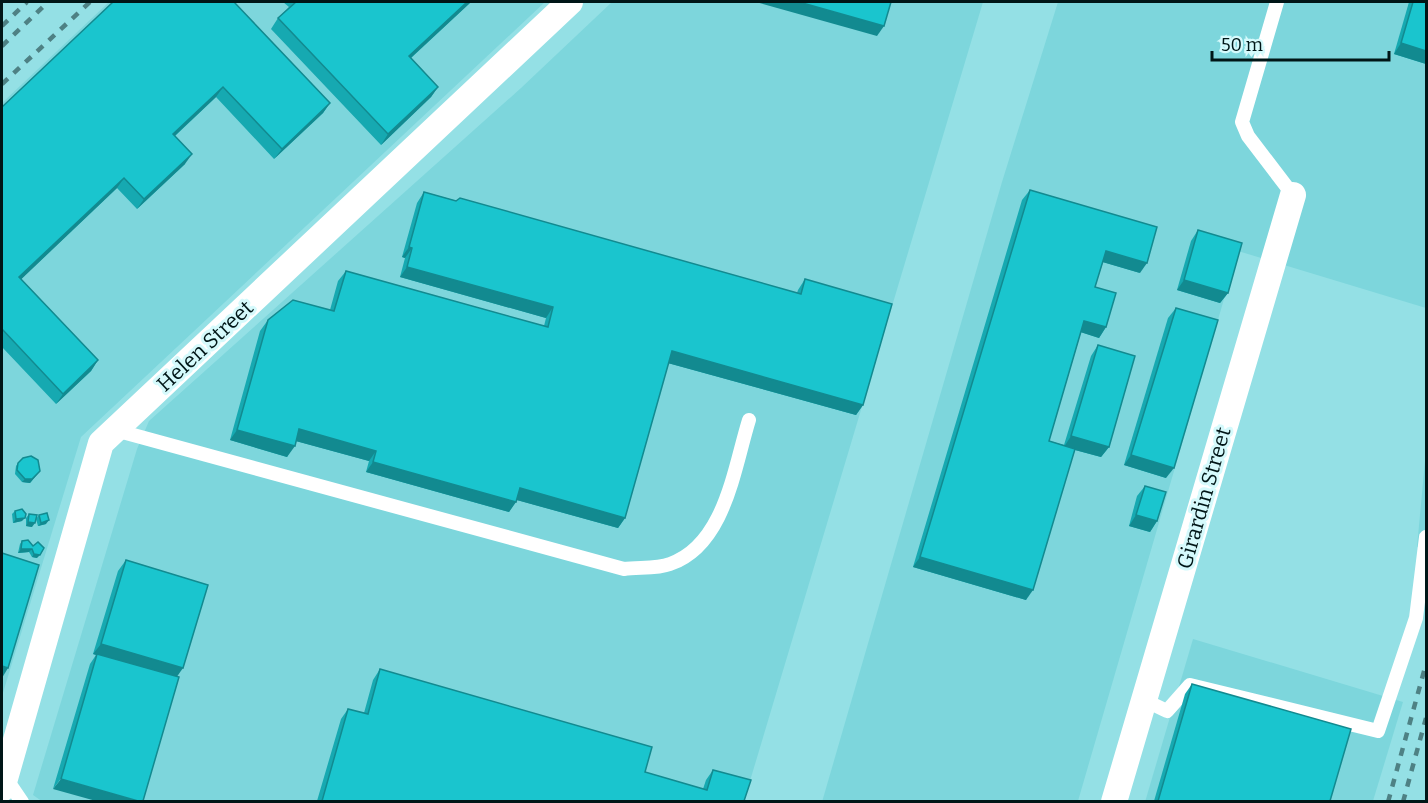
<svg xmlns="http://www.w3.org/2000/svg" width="1428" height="803" font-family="Bitter,serif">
<rect width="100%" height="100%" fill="#94e0e5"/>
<g fill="#7dd6dc">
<polygon points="109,2 545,2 81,437 2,696 2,103"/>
<polygon points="612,2 983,2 744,801 43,802 33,795 137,449 149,421 521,88"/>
<polygon points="1058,2 1426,2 1426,308 1238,251 1078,801 822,802 1002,182"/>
<polygon points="1426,450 1426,549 1417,547"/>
<polygon points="1193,639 1403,702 1373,801 1145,802"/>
</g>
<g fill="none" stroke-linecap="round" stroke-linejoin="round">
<g stroke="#fff" stroke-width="14">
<polyline points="1277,2 1242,122 1248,136 1293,195"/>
<path d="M115,430L624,569C638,567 657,569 670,564C725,545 734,468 749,420"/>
<polyline points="1144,700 1167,711 1190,685 1378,731 1416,618 1426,537"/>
<polyline points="5,777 22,802"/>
</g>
<g stroke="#fff" stroke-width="26">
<polyline points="2,789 101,443 570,2"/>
<polyline points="1114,802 1293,195"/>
</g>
<g stroke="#4e8184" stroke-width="4.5" stroke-dasharray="8 8" stroke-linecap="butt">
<polyline points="2,26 27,2"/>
<polyline points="2,46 48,2"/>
<polyline points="2,84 90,2"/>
<polyline points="1388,802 1426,664"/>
<polyline points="1403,802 1426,718"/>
</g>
</g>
<g fill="#16a9b1">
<polygon points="113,2 330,103 323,113 274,159 216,97 175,136 185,164 137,209 117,188 21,279 98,360 91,371 56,404 2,347 2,107"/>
<polygon points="283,2 471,2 411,58 438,87 431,97 381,145 271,29 278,18 289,7"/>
<polygon points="1409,2 1426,2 1426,64 1394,54"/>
<polygon points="1030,190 1140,273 1103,262 1095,287 1106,327 1099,338 1081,332 1049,441 1064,445 1091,356 1098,345 1109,447 1101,457 1075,450 1026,600 913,567 1022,200"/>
<polygon points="424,192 797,293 798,290 805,279 863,405 856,415 668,363 625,518 618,528 517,500 509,512 366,472 369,461 296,441 287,457 230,440 260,331 268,320 330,310 338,281 346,271 544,326 546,318 400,277 405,258 402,257 417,203"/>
<polygon points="1198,230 1228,293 1220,303 1177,290 1191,241"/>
<polygon points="1176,308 1166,478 1124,465 1168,318"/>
<polygon points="18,463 40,471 30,483 22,482 15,474 16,466"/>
<polygon points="1145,486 1157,521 1150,532 1129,526 1137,496"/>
<polygon points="15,511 22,521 13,523 12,514"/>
<polygon points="29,514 32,527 26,526 26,518"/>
<polygon points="39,515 46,524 38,526 36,519"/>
<polygon points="28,540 37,558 32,557 29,552 18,553 20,544 22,541"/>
<polygon points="126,560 208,585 53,789 90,664 96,655 93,654 118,571"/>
<polygon points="380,669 645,772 703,789 706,780 713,770 744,801 317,801 341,719 348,709 364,713 373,680"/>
<polygon points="1192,684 1330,801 1154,801 1185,694"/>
</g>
<g fill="#128a90">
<polygon points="467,2 471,2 402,66 409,56"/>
<polygon points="756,2 799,2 884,26 877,36"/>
<polygon points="1401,43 1426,51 1426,64 1394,54"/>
<polygon points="223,87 216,97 166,144 173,134"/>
<polygon points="438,87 431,97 381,145 388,134"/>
<polygon points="330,103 323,113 274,159 282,149"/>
<polygon points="192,154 185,164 137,209 144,199"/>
<polygon points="124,178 117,188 12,288 19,277"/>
<polygon points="409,247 412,248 405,258 402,257"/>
<polygon points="1106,251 1147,263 1140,273 1099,261"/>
<polygon points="407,267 553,307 546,318 400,277"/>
<polygon points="1184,280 1228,293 1220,303 1177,290"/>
<polygon points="1084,321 1106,327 1099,338 1077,331"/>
<polygon points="672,351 863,405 856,415 664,362"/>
<polygon points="98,360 91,371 56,404 63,394"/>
<polygon points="299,429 376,451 369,461 292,440"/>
<polygon points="237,430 295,446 287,457 230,440"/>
<polygon points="1071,436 1109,447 1101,457 1064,447"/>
<polygon points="1131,455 1174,468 1166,478 1124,465"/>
<polygon points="373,462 516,502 509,512 366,472"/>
<polygon points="40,471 30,483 22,482 25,479"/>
<polygon points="520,488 625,518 618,528 513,499"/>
<polygon points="1136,515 1157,521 1150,532 1129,526"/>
<polygon points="25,518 22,521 13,523 16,519"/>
<polygon points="49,520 46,524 38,526 41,523"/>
<polygon points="28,522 35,523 32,527 26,526"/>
<polygon points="21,549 32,549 29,552 18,553"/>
<polygon points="34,554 40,555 37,558 32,557"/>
<polygon points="920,557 1033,590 1026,600 913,567"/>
<polygon points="101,644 183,668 176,678 93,654"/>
<polygon points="2,666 8,668 2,678"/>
<polygon points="61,779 138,801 96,801 53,789"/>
</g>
<g fill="#1ac5ce" stroke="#128a90" stroke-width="1.5">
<polygon points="113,2 234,2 330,103 282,149 223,87 173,134 192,154 144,199 124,178 19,277 98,360 63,394 2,329 2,107"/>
<polygon points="296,2 467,2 409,56 438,87 388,134 278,18"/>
<polygon points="799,2 891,2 884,26"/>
<polygon points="1413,2 1426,2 1426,51 1401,43"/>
<polygon points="1030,190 1157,227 1147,263 1106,251 1095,287 1116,293 1106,327 1084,321 1049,441 1075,449 1033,590 920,557"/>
<polygon points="424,192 456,201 460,198 801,294 805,279 892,304 863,405 672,351 625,518 520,488 516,502 373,462 376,451 299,429 295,446 237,430 268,320 293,300 334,311 346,271 548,327 553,307 407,267 412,248 409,247"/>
<polygon points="1198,230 1242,243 1228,293 1184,280"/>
<polygon points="1176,308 1218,320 1174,468 1131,455"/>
<polygon points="1098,345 1135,356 1109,447 1071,436"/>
<polygon points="31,456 38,460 40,471 32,479 25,479 17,470 18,463 23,458"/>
<polygon points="1145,486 1166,492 1157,521 1136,515"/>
<polygon points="22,509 26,514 25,518 16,519 15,511"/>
<polygon points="47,513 49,520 41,523 39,515"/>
<polygon points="29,514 37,515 35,523 28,522"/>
<polygon points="28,540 33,546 38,542 44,548 40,555 34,554 32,549 21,549 22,541"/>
<polygon points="2,553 39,565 8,668 2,666"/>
<polygon points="126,560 208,585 183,668 101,644"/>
<polygon points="97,654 179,677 143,801 138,801 61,779"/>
<polygon points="380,669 652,747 645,772 707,790 713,770 751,780 744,801 322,801 348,709 368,714"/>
<polygon points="1192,684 1351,729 1330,801 1158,801"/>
</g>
<g text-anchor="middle" stroke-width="6" stroke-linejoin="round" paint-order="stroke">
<g font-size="21" fill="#001617" stroke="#d5fafc">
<text transform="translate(205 346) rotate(-43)" y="7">Helen Street</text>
<text transform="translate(1204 498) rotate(-74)" y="7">Girardin Street</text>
</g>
</g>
<rect width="1428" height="803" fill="none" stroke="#001617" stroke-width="6"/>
<path d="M1212 51v9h177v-9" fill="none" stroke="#001617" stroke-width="3"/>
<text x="1221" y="51" font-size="18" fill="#001617" stroke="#d5fafc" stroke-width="4.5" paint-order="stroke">50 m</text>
</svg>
